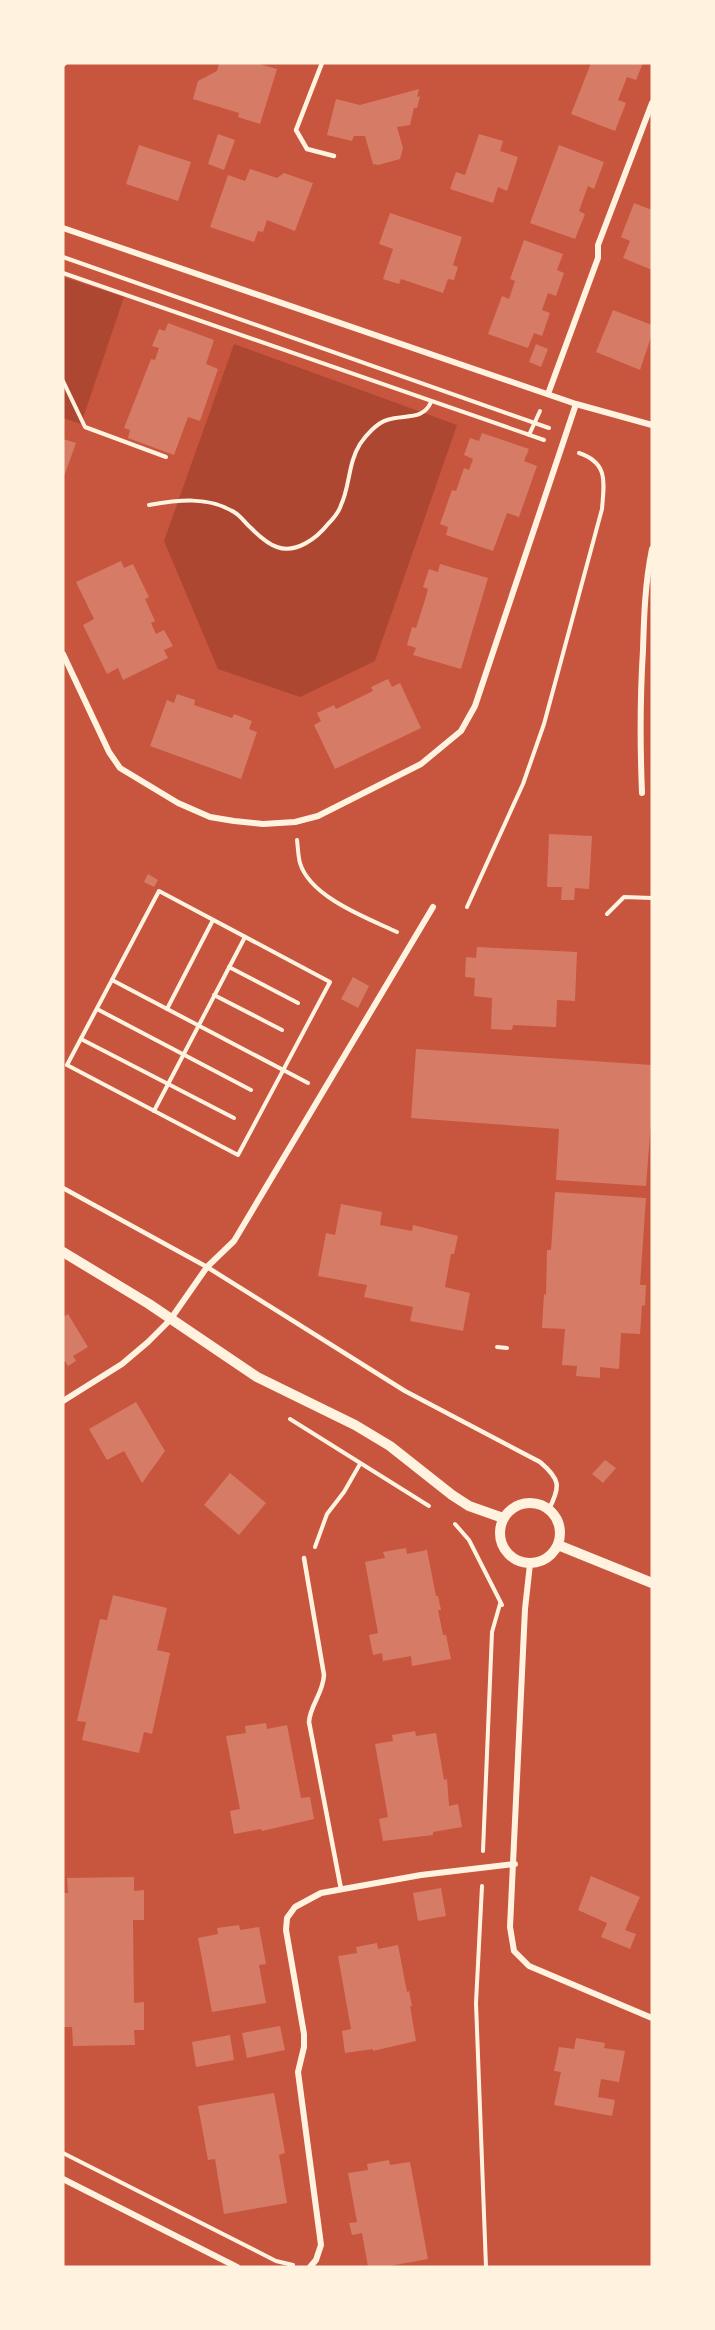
<svg xmlns="http://www.w3.org/2000/svg" width="715" height="2330" font-family="'DejaVu Sans',sans-serif">
<rect width="100%" height="100%" fill="#c8553d"/>
<g fill="#ae4732">
<polygon points="63,277 124,297 81,424 63,418"/>
<polygon points="234,344 457,425 375,661 300,697 218,669 164,541"/>
</g>
<g fill="#d67c66">
<polygon points="219,63 256,63 277,69 260,124 238,117 239,113 193,99 198,81 217,71"/>
<polygon points="591,63 643,63 636,80 627,77 618,100 626,103 615,131 571,114"/>
<polygon points="419,89 417,97 420,96 417,108 414,108 410,125 397,127 403,148 400,159 378,165 373,164 365,136 354,136 352,141 327,135 336,99 360,105"/>
<polygon points="218,134 235,140 224,170 208,164"/>
<polygon points="479,134 503,141 500,151 518,157 507,191 498,187 493,203 450,189 456,172 465,175"/>
<polygon points="139,145 191,162 178,201 126,184"/>
<polygon points="559,145 604,162 594,189 588,186 579,211 585,214 575,239 530,223"/>
<polygon points="250,169 277,178 284,173 313,183 295,231 267,220 263,232 258,231 254,242 210,227 228,175 245,181"/>
<polygon points="634,203 652,210 652,270 623,258 630,241 621,237"/>
<polygon points="390,213 462,237 453,265 458,267 454,280 448,279 443,293 401,279 399,284 383,279 393,249 379,244"/>
<polygon points="524,240 563,254 557,270 564,273 556,296 548,293 542,310 550,313 542,336 534,333 528,348 488,334 502,296 509,299 515,281 510,279"/>
<polygon points="613,310 652,325 652,334 640,370 596,352"/>
<polygon points="168,323 214,340 206,364 218,369 200,421 188,417 174,455 128,438 130,430 124,428 151,359 155,360 159,348 152,346 159,329 165,331"/>
<polygon points="536,344 548,349 541,367 529,362"/>
<polygon points="482,433 529,449 524,461 537,466 519,517 507,513 493,551 446,535 448,527 440,524 452,490 456,491 464,468 469,470 473,459 464,455 470,438 479,441"/>
<polygon points="63,439 76,443 63,479"/>
<polygon points="121,561 124,568 133,564 149,597 145,599 155,621 151,623 156,634 164,630 173,646 164,650 168,658 123,680 118,668 107,674 83,625 94,619 76,582"/>
<polygon points="440,564 488,578 461,669 413,655 416,648 407,645 412,627 416,628 424,603 428,589 423,587 429,569 438,572"/>
<polygon points="388,679 392,687 400,683 421,728 335,769 314,725 321,721 317,713 334,705 336,709 373,691 371,687"/>
<polygon points="177,694 195,700 194,705 232,718 234,714 252,721 249,729 257,732 241,779 150,746 167,700 174,703"/>
<polygon points="549,834 592,836 589,889 575,888 574,900 561,900 562,887 547,887"/>
<polygon points="148,874 158,880 154,887 144,882"/>
<polygon points="477,947 577,952 575,1001 557,1000 556,1027 513,1025 512,1030 491,1029 492,998 474,996 475,978 465,977 466,957 476,958"/>
<polygon points="353,977 369,986 358,1008 341,999"/>
<polygon points="416,1049 652,1065 652,1108 646,1186 556,1180 559,1129 411,1118"/>
<polygon points="555,1192 646,1198 640,1285 646,1285 645,1306 642,1305 640,1334 621,1333 619,1369 600,1367 600,1378 576,1376 577,1366 562,1365 565,1329 542,1328 544,1294 546,1295 547,1250 551,1250"/>
<polygon points="341,1204 382,1212 380,1225 412,1231 413,1225 458,1236 454,1254 451,1254 445,1287 470,1293 463,1331 410,1321 413,1307 364,1297 367,1285 318,1276 326,1233 335,1235"/>
<polygon points="68,1314 88,1347 73,1356 76,1361 68,1366 65,1361 63,1362 63,1317"/>
<polygon points="136,1402 165,1451 142,1483 124,1451 107,1460 89,1429"/>
<polygon points="605,1460 616,1468 603,1483 592,1474"/>
<polygon points="230,1473 266,1503 239,1535 204,1505"/>
<polygon points="406,1548 407,1554 427,1550 436,1596 438,1596 441,1610 438,1610 443,1635 446,1635 451,1659 412,1666 411,1656 383,1661 382,1653 373,1655 369,1635 378,1633 365,1562 385,1558 383,1552"/>
<polygon points="113,1595 167,1608 157,1650 170,1653 152,1734 144,1732 139,1753 82,1740 86,1722 77,1721 100,1619 107,1620"/>
<polygon points="266,1723 267,1729 287,1725 301,1798 310,1797 314,1819 262,1831 261,1829 234,1834 230,1811 240,1809 226,1736 246,1733 245,1726"/>
<polygon points="415,1731 416,1736 436,1733 444,1780 447,1779 449,1806 458,1804 462,1827 433,1832 433,1835 383,1841 379,1819 388,1817 375,1744 393,1741 392,1735"/>
<polygon points="591,1876 640,1897 625,1930 636,1934 630,1949 601,1937 607,1923 578,1910"/>
<polygon points="134,1877 134,1891 144,1890 144,1920 133,1920 134,2003 144,2002 144,2030 134,2030 135,2045 73,2046 72,2027 63,2027 63,1893 68,1893 67,1878"/>
<polygon points="441,1888 446,1916 418,1921 413,1893"/>
<polygon points="239,1925 240,1930 259,1927 266,1964 259,1965 266,2003 212,2012 198,1938 218,1934 217,1928"/>
<polygon points="377,1943 378,1949 398,1945 407,1992 409,1991 412,2006 410,2006 416,2041 373,2051 373,2049 345,2053 342,2031 351,2029 338,1956 357,1953 356,1947"/>
<polygon points="280,2026 285,2050 247,2058 242,2033"/>
<polygon points="230,2035 234,2060 196,2067 192,2042"/>
<polygon points="576,2038 605,2043 604,2048 625,2051 619,2082 601,2079 598,2097 615,2100 612,2116 554,2105 561,2072 554,2071 559,2047 574,2049"/>
<polygon points="274,2093 285,2153 279,2155 287,2203 224,2214 215,2159 208,2160 198,2106"/>
<polygon points="389,2160 390,2165 410,2162 428,2259 384,2267 368,2267 362,2233 352,2235 349,2223 357,2222 348,2173 368,2170 367,2164"/>
</g>
<g fill="none" stroke-linecap="round" stroke-linejoin="round">
<g stroke="#fff3e0" stroke-width="4">
<polyline points="63,257 549,428"/>
<polyline points="63,273 544,440"/>
<polyline points="63,381 85,427 166,457"/>
<polyline points="529,435 540,411"/>
<path d="M149,505C178,500 208,496 234,512C241,516 245,523 251,528C258,535 268,544 277,547C296,554 317,538 328,524C333,519 339,512 341,505C350,486 348,463 360,444C366,435 377,423 387,420C404,414 423,421 431,402"/>
<path d="M297,840C298,847 298,856 300,863C310,897 367,918 397,932"/>
<polygon points="159,891 330,982 238,1155 67,1065"/>
<path d="M467,907L523,784L544,724L602,509C604,483 609,463 579,453"/>
<polyline points="607,914 624,897 652,898"/>
<polyline points="229,967 298,1003"/>
<polyline points="112,980 308,1083"/>
<polyline points="214,995 282,1030"/>
<polyline points="97,1009 251,1090"/>
<polyline points="167,1009 213,920"/>
<polyline points="81,1039 234,1118"/>
<polyline points="154,1111 245,937"/>
<polyline points="497,1347 507,1348"/>
<polyline points="290,1419 429,1506"/>
<polyline points="455,1524 469,1540 502,1605"/>
<polyline points="315,1547 327,1514 344,1492 360,1464"/>
<polyline points="483,1851 492,1632 500,1604"/>
<polyline points="482,1886 476,2003 486,2267"/>
<polyline points="63,2153 276,2261 293,2265"/>
</g>
<g stroke="#fff3e0" stroke-width="4.5">
<polyline points="322,63 296,130 307,149 334,156"/>
<path d="M63,1188L207,1267L405,1391L540,1462C560,1479 561,1486 549,1509"/>
<path d="M304,1558L324,1675C323,1694 310,1705 309,1722L341,1889"/>
</g>
<g stroke="#fff3e0" stroke-width="6">
<polyline points="63,64 64,63"/>
<polyline points="63,228 576,404 652,425"/>
<polyline points="548,394 598,258 598,245 652,103"/>
<polyline points="63,654 109,752 120,768 178,803 210,817 234,821 263,824 295,822 318,816 421,764 461,731 475,706 576,404"/>
<path d="M642,793C640,745 640,698 643,650C644,616 645,583 652,549"/>
<polyline points="63,1401 122,1364 148,1342 170,1320 207,1267 234,1241 433,907"/>
<polyline points="530,1564 525,1609 510,1927 514,1951 529,1966 652,2018"/>
<polyline points="63,2179 237,2267"/>
<polyline points="310,2267 316,2260 321,2245 298,2072 304,2047 304,2034 286,1930 287,1918 295,1907 321,1893 421,1875 515,1864"/>
</g>
<g stroke="#fff3e0" stroke-width="10">
<polyline points="63,1252 149,1304 257,1377 355,1425 390,1446 452,1495 469,1506 503,1518"/>
<circle cx="530" cy="1533" r="30"/>
<polyline points="558,1545 652,1583"/>
</g>
</g>
<rect width="715" height="2330" fill="none" stroke="#fff3e0" stroke-width="129"/>
</svg>
